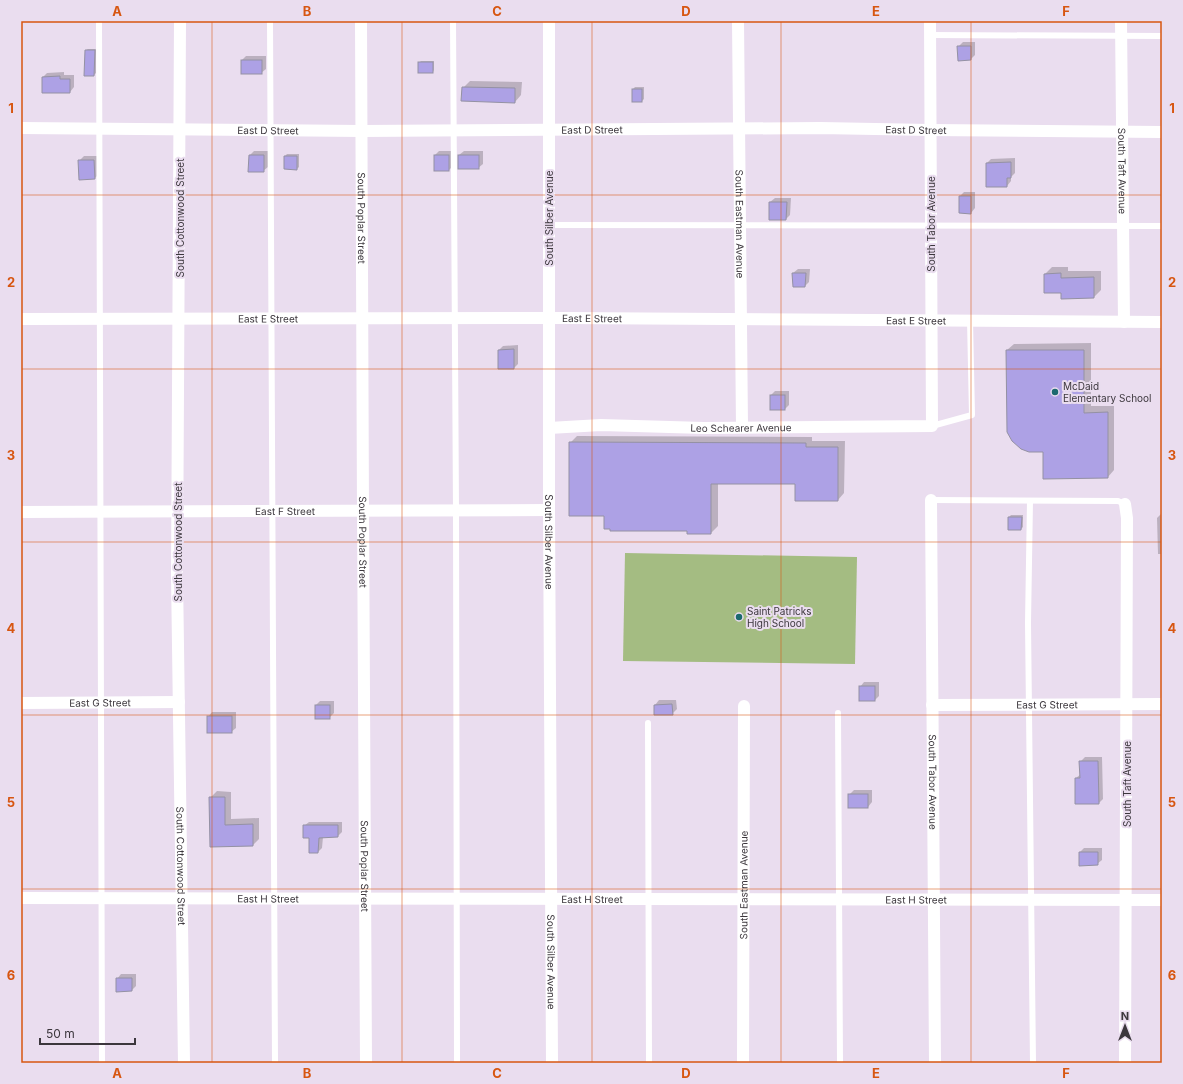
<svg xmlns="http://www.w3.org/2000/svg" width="1183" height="1084" font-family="Inter,sans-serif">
<rect width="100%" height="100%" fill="#eaddef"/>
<polygon fill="#a4bc82" points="625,553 857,557 855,664 623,661"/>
<g fill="#0003">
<polygon points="963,42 975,42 975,55 971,59 958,47"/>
<polygon points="88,49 96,49 96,73 94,75 86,50"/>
<polygon points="246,56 266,56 266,69 261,73 242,73 242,60"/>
<polygon points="421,61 434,61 434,70 433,72 419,63"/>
<polygon points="64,72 64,75 74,75 74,87 70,92 43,77 47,73"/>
<polygon points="470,81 522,82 521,95 515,102 463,88"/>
<polygon points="635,87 644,87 644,99 642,101 633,89"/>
<polygon points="254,151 268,151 268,167 263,171 250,155"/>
<polygon points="439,151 453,151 453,166 449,170 435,155"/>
<polygon points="464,151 483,151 483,164 478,168 459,155"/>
<polygon points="287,154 299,154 299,167 297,169 285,156"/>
<polygon points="84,156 98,156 99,174 95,178 79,161"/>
<polygon points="1015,158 1015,173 1011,177 1011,181 1007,186 987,163 991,159"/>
<polygon points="964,192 975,192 975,208 971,213 960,196"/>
<polygon points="775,198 791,198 790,215 786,219 770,202"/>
<polygon points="1052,267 1068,267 1068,271 1101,271 1101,290 1094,297 1062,298 1062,292 1045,274"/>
<polygon points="798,269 810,269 809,282 805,286 793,273"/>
<polygon points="1091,343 1091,406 1114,406 1114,470 1108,477 1044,451 1007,350 1014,344"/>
<polygon points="518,345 518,364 514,368 499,350 503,346"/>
<polygon points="775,391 789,391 789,405 785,409 771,395"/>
<polygon points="577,436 812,437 812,441 845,441 844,493 838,500 796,483 718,483 718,526 711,533 605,516 570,443"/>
<polygon points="1162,513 1162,554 1158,554 1157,518"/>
<polygon points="1011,515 1023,515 1023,527 1021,529 1009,517"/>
<polygon points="864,682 879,682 879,696 875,700 860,687"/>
<polygon points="659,700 676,700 677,709 672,714 655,714 655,705"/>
<polygon points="320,701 334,701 334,713 329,718 316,705"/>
<polygon points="212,712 236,712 236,728 231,732 208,717"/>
<polygon points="1085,757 1102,757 1103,799 1099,803 1076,778 1081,774 1080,762"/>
<polygon points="854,790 872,790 872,802 868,807 849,795"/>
<polygon points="217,791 231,792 231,819 259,818 259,839 253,845 211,846 210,798"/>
<polygon points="309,822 342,822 342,832 338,836 323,837 322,848 318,852 304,826"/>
<polygon points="1084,848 1102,848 1102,860 1097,864 1080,852"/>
<polygon points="121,974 136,974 136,986 132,990 117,979"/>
</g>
<g fill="#ada1e5" stroke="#9491a3">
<polygon points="957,46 971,46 971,60 958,61"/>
<polygon points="85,50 95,50 94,76 84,76"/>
<rect x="241" y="60" width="21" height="14"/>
<rect x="418" y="62" width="15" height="11"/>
<polygon points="60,76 60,79 70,79 70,93 42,93 42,77"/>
<polygon points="462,87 515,88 515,103 461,101"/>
<rect x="632" y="89" width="10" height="13"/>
<polygon points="249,155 264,155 264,172 248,172"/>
<rect x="434" y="155" width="15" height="16"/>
<rect x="458" y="155" width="21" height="14"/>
<polygon points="284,156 297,156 297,170 284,169"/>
<polygon points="78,160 94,160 95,179 79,180"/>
<polygon points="1011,162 1011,178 1007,178 1007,187 986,187 986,163"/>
<polygon points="959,196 971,196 971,214 959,213"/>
<polygon points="769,202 787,202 786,220 769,220"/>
<polygon points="792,273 806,273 805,287 793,287"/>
<polygon points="1061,273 1061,278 1094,277 1094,298 1061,299 1061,293 1044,293 1044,274"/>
<polygon points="514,349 514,369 498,369 498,350"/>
<polygon points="1006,350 1084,350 1084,413 1108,412 1108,478 1043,479 1043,452 1029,452 1021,449 1012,441 1007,432"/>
<rect x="770" y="395" width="15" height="15"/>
<polygon points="569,442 806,443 806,447 838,447 838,501 795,501 795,484 711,484 711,534 687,534 687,531 610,531 610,529 604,529 604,516 569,516"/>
<polygon points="1008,517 1022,517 1021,530 1008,530"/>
<rect x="859" y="686" width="16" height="15"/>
<polygon points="672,704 673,715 654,715 654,705"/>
<rect x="315" y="705" width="15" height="14"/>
<rect x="207" y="716" width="25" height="17"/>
<polygon points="1079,761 1098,761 1099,804 1075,804 1075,778 1080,778"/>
<rect x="848" y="794" width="20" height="14"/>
<polygon points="209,797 225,797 225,825 253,824 253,846 210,847"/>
<polygon points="303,825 338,825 338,837 319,838 318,853 309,853 309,838 303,838"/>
<polygon points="1079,852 1098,852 1098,865 1079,866"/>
<polygon points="116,978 132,978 132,991 116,992"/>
</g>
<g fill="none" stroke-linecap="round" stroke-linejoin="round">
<g stroke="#fff" stroke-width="6">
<polyline points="99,21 102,1063"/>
<polyline points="270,21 275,1063"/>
<polyline points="453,21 456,511 457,1063"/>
<polyline points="930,35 1162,36"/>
<polyline points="549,225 1162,226"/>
<polyline points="932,426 972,415 970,320"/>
<polyline points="931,500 1118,501 1125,504"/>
<polyline points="1030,501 1028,623 1033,1063"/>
<polyline points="838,713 840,1063"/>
<polyline points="648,723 649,1063"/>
</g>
<g stroke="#fff" stroke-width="12">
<path id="s1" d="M180,21L177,576L184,1063"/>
<path id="s2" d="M361,21L363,511L366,1063"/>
<path id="s3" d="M549,21V510L552,1063"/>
<path id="s4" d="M738,21L742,427"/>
<path id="s5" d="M1121,21L1124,322"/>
<path id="s6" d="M21,128L362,131L820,128L930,130L1162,132"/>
<path id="s7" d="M21,319L566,318L1162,322"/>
<path id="s8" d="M549,428L601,425L704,428L932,426L930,21"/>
<path id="s9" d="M931,500L935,1063"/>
<polyline points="1125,504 1127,518 1125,1063"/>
<path id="s10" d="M21,512L549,510"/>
<path id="s11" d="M21,703L179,702"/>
<path id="s12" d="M932,705L1162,704"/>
<path id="s13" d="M21,898L1162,900"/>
<path id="s14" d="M743,1063L744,706"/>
</g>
</g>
<path fill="none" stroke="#d75611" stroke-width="1" stroke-opacity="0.55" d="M212,21V1063M402,21V1063M592,21V1063M781,21V1063M971,21V1063M21,195H1162M21,369H1162M21,542H1162M21,715H1162M21,889H1162"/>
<g fill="#1c696f" stroke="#eaddef" stroke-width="1.5">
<circle cx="1055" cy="392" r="4"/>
<circle cx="739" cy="617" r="4"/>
</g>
<g text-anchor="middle" stroke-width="4" stroke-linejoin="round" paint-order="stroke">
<g font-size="10" fill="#3c373d" stroke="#eaddef">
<text dy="4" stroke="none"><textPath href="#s6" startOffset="247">East D Street</textPath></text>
<text dy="4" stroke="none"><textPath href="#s6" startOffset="571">East D Street</textPath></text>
<text dy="4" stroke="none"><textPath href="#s6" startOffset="895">East D Street</textPath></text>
<text dy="4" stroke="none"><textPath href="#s5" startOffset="150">South Taft Avenue</textPath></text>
<text transform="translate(180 218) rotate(-90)" y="4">South Cottonwood Street</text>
<text dy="4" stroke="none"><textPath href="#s2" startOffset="197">South Poplar Street</textPath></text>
<text transform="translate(549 218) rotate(-90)" y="4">South Silber Avenue</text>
<text dy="4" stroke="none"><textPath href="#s4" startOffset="203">South Eastman Avenue</textPath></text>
<text transform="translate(931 224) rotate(-90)" y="4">South Tabor Avenue</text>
<text dy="4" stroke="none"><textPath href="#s7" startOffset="571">East E Street</textPath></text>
<text dy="4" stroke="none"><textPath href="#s7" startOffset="247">East E Street</textPath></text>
<text dy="4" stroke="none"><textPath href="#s7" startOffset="895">East E Street</textPath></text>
<text dy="4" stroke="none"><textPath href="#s8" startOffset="192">Leo Schearer Avenue</textPath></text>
<text dy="4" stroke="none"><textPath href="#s10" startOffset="264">East F Street</textPath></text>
<text transform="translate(178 542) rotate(-90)" y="4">South Cottonwood Street</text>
<text dy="4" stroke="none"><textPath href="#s2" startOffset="521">South Poplar Street</textPath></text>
<text dy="4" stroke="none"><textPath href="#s3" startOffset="521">South Silber Avenue</textPath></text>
<text dy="4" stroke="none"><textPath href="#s11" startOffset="79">East G Street</textPath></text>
<text dy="4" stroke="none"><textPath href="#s12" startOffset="115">East G Street</textPath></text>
<text dy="4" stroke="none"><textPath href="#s9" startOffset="282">South Tabor Avenue</textPath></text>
<text transform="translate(1127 784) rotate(-90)" y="4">South Taft Avenue</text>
<text dy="4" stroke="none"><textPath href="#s1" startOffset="845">South Cottonwood Street</textPath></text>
<text dy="4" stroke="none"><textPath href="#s2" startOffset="845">South Poplar Street</textPath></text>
<text dy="4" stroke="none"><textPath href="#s14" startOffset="178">South Eastman Avenue</textPath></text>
<text dy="4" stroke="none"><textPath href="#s13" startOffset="247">East H Street</textPath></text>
<text dy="4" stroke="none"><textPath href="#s13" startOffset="571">East H Street</textPath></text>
<text dy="4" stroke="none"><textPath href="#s13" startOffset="895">East H Street</textPath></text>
<text dy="4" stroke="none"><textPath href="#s3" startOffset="941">South Silber Avenue</textPath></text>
</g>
<g font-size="10" fill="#3c373d" stroke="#eaddef" text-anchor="start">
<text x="1063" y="390">McDaid<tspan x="1063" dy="12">Elementary School</tspan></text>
<text x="747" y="615">Saint Patricks<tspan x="747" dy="12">High School</tspan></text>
</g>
</g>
<rect width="1183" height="1084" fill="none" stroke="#eaddef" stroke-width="44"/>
<g transform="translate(1125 1026)" stroke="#eaddef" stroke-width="3" paint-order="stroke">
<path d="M0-3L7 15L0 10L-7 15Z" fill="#3c373d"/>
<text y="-6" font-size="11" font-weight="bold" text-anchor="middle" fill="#3c373d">N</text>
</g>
<path d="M40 1038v6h95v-6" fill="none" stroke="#3c373d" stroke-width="2"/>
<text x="46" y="1038" font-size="12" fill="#3c373d" stroke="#eaddef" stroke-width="3" paint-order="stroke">50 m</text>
<rect x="22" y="22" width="1139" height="1040" fill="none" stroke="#d75611" stroke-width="1.5"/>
<g font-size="13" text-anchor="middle" font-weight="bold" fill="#d75611">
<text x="117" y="16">A</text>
<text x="307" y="16">B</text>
<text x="497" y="16">C</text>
<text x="686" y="16">D</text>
<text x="876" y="16">E</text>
<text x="1066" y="16">F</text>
<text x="11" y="113">1</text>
<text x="1172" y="113">1</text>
<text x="11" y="287">2</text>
<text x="1172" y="287">2</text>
<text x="11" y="460">3</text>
<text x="1172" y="460">3</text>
<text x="11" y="633">4</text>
<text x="1172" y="633">4</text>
<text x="11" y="807">5</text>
<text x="1172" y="807">5</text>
<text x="11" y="980">6</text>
<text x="1172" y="980">6</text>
<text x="117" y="1078">A</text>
<text x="307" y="1078">B</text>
<text x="497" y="1078">C</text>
<text x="686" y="1078">D</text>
<text x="876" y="1078">E</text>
<text x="1066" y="1078">F</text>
</g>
</svg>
